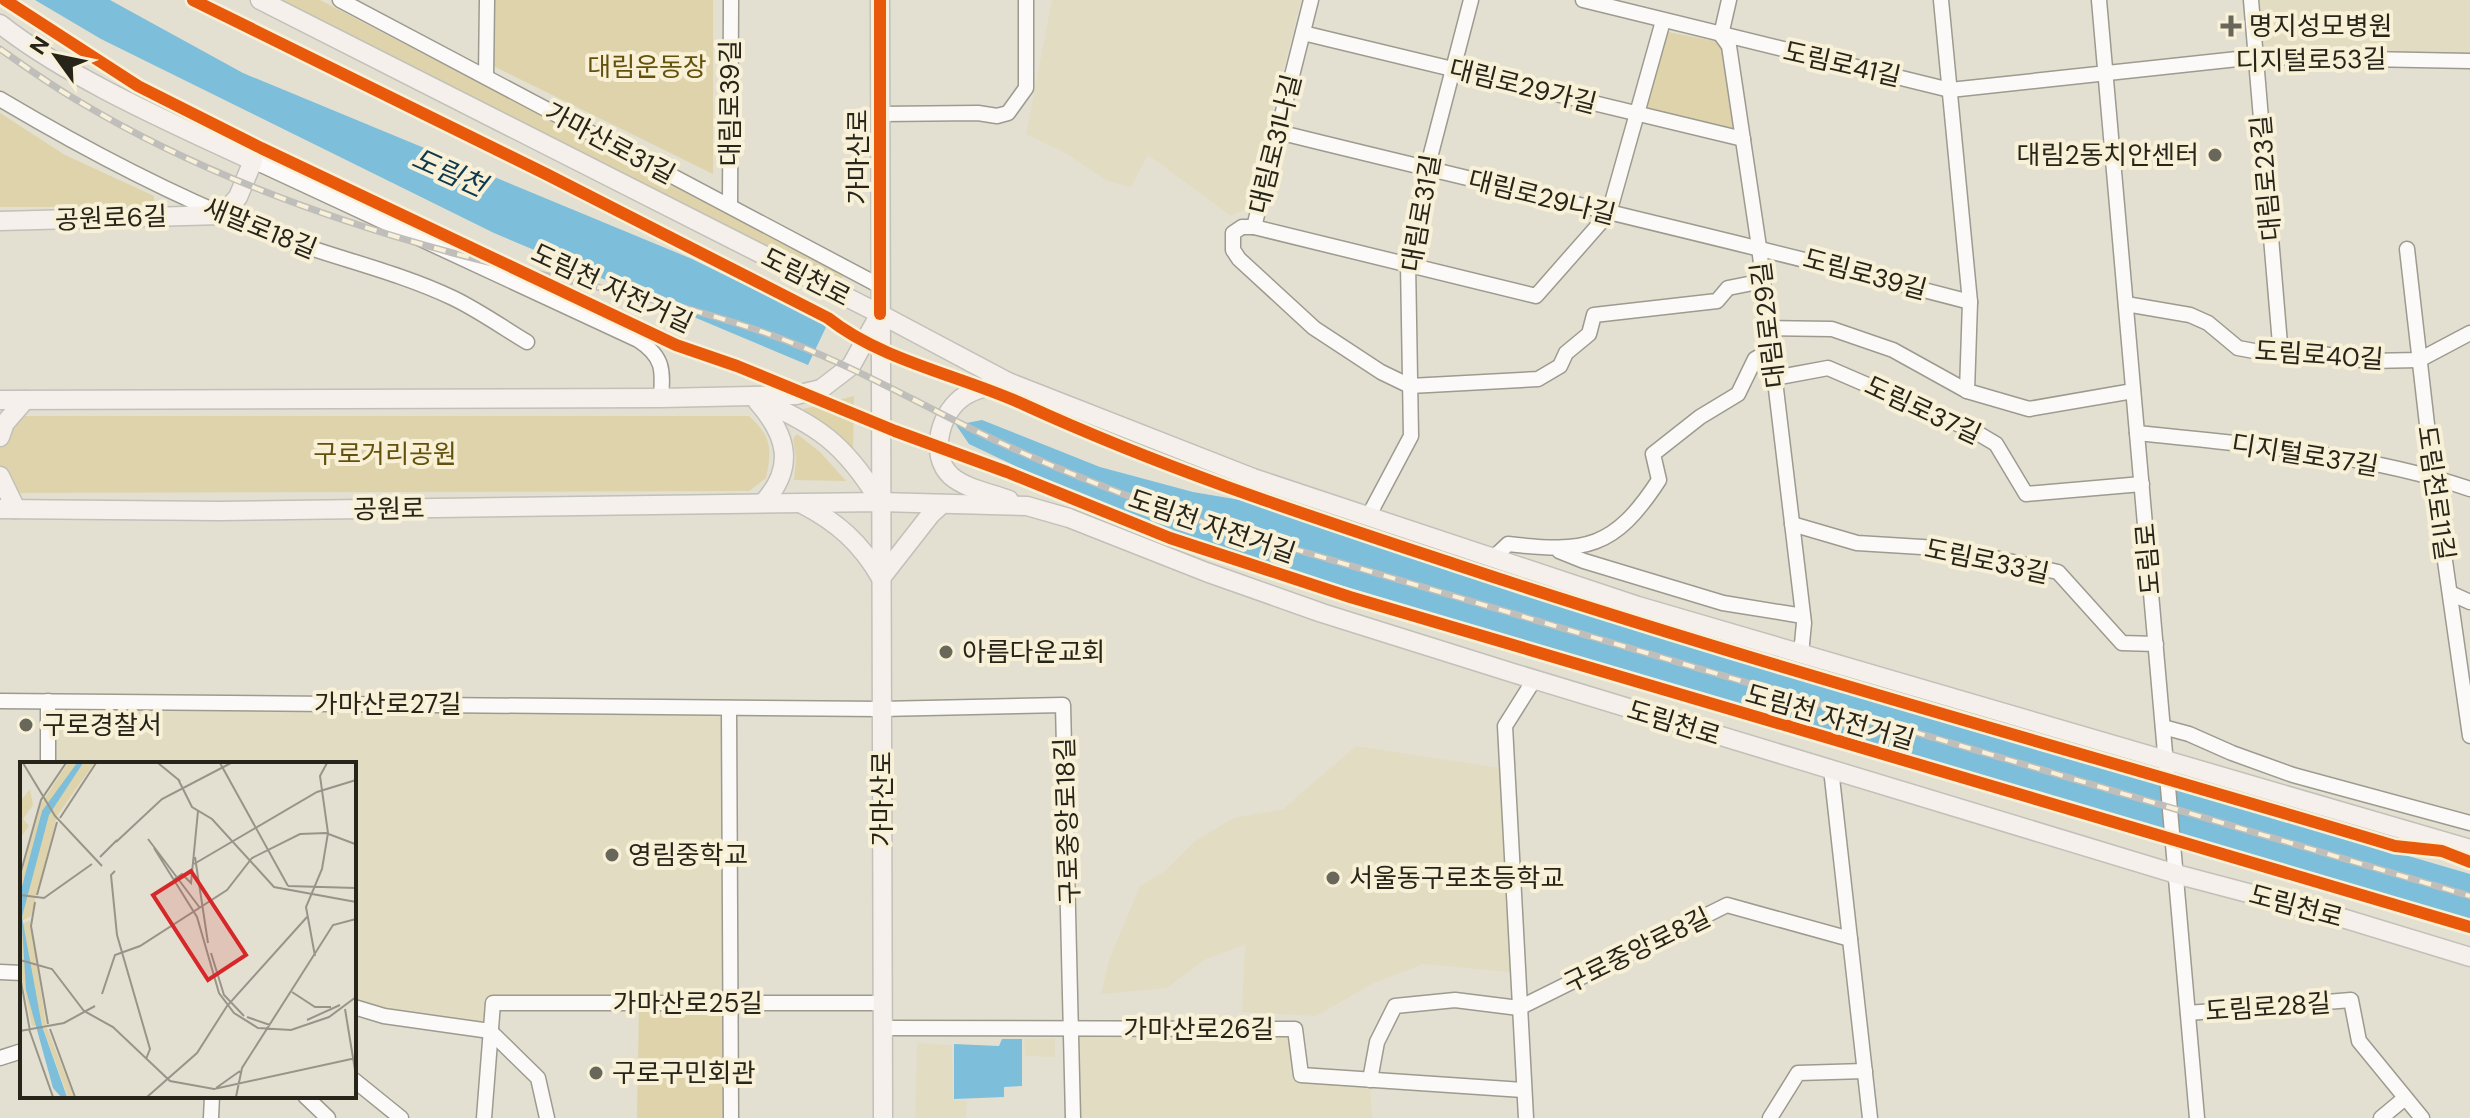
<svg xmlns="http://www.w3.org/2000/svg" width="2470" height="1118" font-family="'DM Sans','Noto Sans KR',sans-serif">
<rect width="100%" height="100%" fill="#e3e0d2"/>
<g fill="#e2dcc3">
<polygon points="1052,0 1301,0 1248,208 1231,216 1148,155 1131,187 1105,180 1069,155 1026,134"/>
<polygon points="2254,0 2470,0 2470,54 2258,51"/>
<polygon points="48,701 729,708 732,1003 494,1003 490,1031 354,1007 354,764 48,764"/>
<polygon points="1356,746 1507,769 1517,973 1423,964 1372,984 1316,1016 1242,1012 1245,945 1206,959 1167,988 1101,994 1109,960 1140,886 1165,871 1195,841 1234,818 1283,809"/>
<polygon points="1073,1028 1295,1029 1301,1075 1370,1080 1372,1118 1073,1118"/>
<polygon points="1055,1038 1055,1057 1025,1056 1024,1039"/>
<polygon points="917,1043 952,1045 953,1100 967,1101 966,1118 915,1118"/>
</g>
<g fill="#ded3aa">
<polygon points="273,0 320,0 844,274 837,287"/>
<polygon points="495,0 713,0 713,174 493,66"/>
<polygon points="1668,32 1715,41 1721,48 1735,132 1645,109"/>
<polygon points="0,113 65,155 154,196 154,207 0,207"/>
<polygon points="854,396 853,453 828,427 803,409"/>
<path d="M0,416H749C772,437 772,449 766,478L749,491L0,493Z"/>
<polygon points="797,434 820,452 846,481 794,480 796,458 793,439"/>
<polygon points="639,1003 732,1003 731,1118 637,1118"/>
</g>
<g fill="#7dbedb">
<polygon points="35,0 110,0 243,73 692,259 827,325 808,365 494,233 101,39"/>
<polygon points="982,420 1100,467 1193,492 1240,500 1698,648 2470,874 2470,920 1598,664 1174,534 1045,480 969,444 956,425"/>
<polygon points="1002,1039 1022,1039 1022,1086 1004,1087 1004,1097 954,1099 954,1044 999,1046"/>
</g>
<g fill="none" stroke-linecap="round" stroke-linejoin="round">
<defs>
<g id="minor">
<polyline points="340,0 880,286"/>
<polyline points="1311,0 1254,227 1536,296 1609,213 1663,21"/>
<polyline points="1583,0 1950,90 2256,57 2470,61"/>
<polyline points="1729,0 1721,35 1729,46 1759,247 1804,623 1801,654"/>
<polyline points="1941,0 1970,302 1967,391 2029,409 2133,391"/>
<polyline points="2099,0 2197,1118"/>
<polyline points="2251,0 2281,356"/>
<polyline points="1303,33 1743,139"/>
<polyline points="486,77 487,0"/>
<path d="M0,99C86,150 175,197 268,233C329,257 394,270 453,298C478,310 502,327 527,342"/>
<polyline points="880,114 978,113 997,116 1008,113 1026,88 1026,0"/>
<path d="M1278,132C1509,189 1741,242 1970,302"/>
<path d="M253,161L638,340C664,357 663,370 661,398"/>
<polyline points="730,206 731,0"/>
<polyline points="1254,227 1242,227 1233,233 1233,250 1239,259 1314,328 1381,372 1410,386 1538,379 1560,366 1566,353 1589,334 1594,315 1717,301 1728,288 1763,281"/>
<polyline points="2407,249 2433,477 2470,736"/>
<polyline points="2126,304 2190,315 2208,323 2238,348 2281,356 2322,354 2368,361 2419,360 2470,333"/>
<polyline points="1769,328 1832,329 1893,350 1967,391"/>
<polyline points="1774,378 1828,368 1974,431 1996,444 2026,494 2142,484"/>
<path d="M2137,433C2246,444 2367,454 2470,489"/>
<polyline points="1368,517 1411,436 1408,263 1427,169 1471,0"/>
<polyline points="1792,524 1857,543 1954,549 2058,572 2122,643 2156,644"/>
<polyline points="1559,551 1584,561 1723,603 1803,616"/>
<path d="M1493,558L1508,544C1586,553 1614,549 1659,480L1653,454L1700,417L1738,394L1755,359L1771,350"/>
<polyline points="2450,593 2470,602"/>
<polyline points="0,701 881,709 1063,705 1073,1118"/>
<polyline points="48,701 48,764"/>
<polyline points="729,708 731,1118"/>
<polyline points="2163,727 2189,734 2232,753 2293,775 2470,823"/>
<polyline points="1831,769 1870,1118"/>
<polyline points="0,972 22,973"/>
<polyline points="354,1007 384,1016 490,1031 538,1078 547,1118"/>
<polyline points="2188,1013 2351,1000 2359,1041 2422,1118"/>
<polyline points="882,1028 1295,1029 1301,1075 1523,1090"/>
<polyline points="0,1058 22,1051"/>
<polyline points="354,1080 401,1118"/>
<polyline points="1370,1080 1377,1042 1395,1006 1455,1000 1519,1008 1727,905 1850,939"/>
<polyline points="305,1096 328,1118"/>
<polyline points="211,1118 212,1096"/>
<polyline points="484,1118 493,1003 883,1003"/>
<polyline points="1526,1118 1505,726 1534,680"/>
<polyline points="1770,1118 1798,1073 1865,1071"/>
<polyline points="2381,1118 2405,1098"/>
</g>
<g id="major">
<polyline points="260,0 880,314 1008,382 1253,478 1638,606 2470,849"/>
<polyline points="880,0 883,1118"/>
<path d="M0,24C70,79 172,123 253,161L238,197L222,215L0,221"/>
<path d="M1008,382C994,386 978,387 966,395C940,410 928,455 951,476C966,489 991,493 1009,500"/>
<path d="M757,399C818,426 843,442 879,500"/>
<polyline points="0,400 661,398 796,395 821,389 851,366 877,319"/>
<path d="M757,401C787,435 796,467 763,503"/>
<polyline points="0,437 5,423 25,400"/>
<polyline points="0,476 16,509"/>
<path d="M802,504C837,522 861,543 881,578L931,514L942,504"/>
<polyline points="0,509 220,511 880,502 1027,506 1069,518 1206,572 1322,613 1513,673 2176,874 2339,917 2470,957"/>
</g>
</defs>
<use href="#minor" stroke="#9d9a8f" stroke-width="17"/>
<use href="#major" stroke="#c1c0b9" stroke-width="21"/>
<use href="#minor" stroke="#fbfaf8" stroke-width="14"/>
<use href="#major" stroke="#f5f0ec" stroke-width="18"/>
<defs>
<path id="rail" d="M0,49C26,67 52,86 80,102C195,171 324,218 453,253C554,280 658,296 757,330C834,356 905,396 978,432C1043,464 1111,490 1179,515L2470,896"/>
</defs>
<use href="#rail" stroke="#bfbeba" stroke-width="7"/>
<use href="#rail" stroke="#f8f1d7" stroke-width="4" stroke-dasharray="12" stroke-linecap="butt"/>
<defs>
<g id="cycleway">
<polyline points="5,0 138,86 261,148 676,345 737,366 895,431 1007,472 1170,538 1350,597 2470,927"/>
<path d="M193,0L546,174L828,318C882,361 962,376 1025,405C1167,470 1306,515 1454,564C1765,667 2081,752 2395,846L2442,851L2470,862"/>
<polyline points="880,0 880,314"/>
</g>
</defs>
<use href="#cycleway" stroke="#f8f1d7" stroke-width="17"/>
<use href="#cycleway" stroke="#e8590c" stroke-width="12"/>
</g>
<g fill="#69665a" stroke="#f8f1d7" stroke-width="3">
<path d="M2227 14h8v8h8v8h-8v8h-8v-8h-8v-8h8z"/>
<circle cx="2215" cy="155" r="8"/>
<circle cx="946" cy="652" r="8"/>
<circle cx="26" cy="725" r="8"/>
<circle cx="612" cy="855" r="8"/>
<circle cx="1333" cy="878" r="8"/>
<circle cx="596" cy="1073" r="8"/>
</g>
<g text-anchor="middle" stroke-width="8" stroke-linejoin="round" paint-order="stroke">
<g font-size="26" fill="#27241a" stroke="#f8f1d7" text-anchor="start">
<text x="2249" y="35">명지성모병원</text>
<text x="2199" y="164" text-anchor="end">대림2동치안센터</text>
<text x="962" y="661">아름다운교회</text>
<text x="42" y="734">구로경찰서</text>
<text x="628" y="864">영림중학교</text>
<text x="1349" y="887">서울동구로초등학교</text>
<text x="612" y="1082">구로구민회관</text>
</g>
<g font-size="26" fill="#27241a" stroke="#f8f1d7">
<text transform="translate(2311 60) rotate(-1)" y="9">디지털로53길</text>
<text transform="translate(1842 64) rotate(13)" y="9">도림로41길</text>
<text transform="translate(1523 86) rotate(14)" y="9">대림로29가길</text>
<text transform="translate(730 103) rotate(-90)" y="9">대림로39길</text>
<text transform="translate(610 143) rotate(28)" y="9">가마산로31길</text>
<text transform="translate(1275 144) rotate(-76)" y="9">대림로31나길</text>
<text transform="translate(858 157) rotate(-90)" y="9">가마산로</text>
<text transform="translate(2266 178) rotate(-95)" y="9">대림로23길</text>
<text transform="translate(1542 197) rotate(14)" y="9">대림로29나길</text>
<text transform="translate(1421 213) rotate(-80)" y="9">대림로31길</text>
<text transform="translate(111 218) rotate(-2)" y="9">공원로6길</text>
<text transform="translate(260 228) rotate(22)" y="9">새말로18길</text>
<text transform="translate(1865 274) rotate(15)" y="9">도림로39길</text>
<text transform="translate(806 277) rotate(27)" y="9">도림천로</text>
<text transform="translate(612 288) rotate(25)" y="9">도림천 자전거길</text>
<text transform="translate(1768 325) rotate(-97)" y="9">대림로29길</text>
<text transform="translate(2319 355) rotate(4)" y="9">도림로40길</text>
<text transform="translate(1923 410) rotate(25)" y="9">도림로37길</text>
<text transform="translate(2305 455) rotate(9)" y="9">디지털로37길</text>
<text transform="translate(2436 493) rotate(82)" y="9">도림천로11길</text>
<text transform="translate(389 509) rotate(-1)" y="9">공원로</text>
<text transform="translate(1212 526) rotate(19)" y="9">도림천 자전거길</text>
<text transform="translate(2148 559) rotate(-95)" y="9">도림로</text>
<text transform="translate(1987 561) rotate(12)" y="9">도림로33길</text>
<text x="388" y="713">가마산로27길</text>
<text transform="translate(1830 717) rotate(16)" y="9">도림천 자전거길</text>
<text transform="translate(1674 723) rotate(17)" y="9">도림천로</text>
<text transform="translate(882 799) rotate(-90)" y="9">가마산로</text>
<text transform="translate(1067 821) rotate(-92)" y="9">구로중앙로18길</text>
<text transform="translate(2296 906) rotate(15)" y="9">도림천로</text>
<text transform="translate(1637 950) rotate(-26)" y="9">구로중앙로8길</text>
<text x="688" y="1012">가마산로25길</text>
<text transform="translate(2268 1007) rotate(-4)" y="9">도림로28길</text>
<text x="1199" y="1038">가마산로26길</text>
</g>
<g font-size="26" fill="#63510c" stroke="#f8f1d7">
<text x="647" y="76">대림운동장</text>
<text x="385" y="463">구로거리공원</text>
</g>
<g font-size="28" font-style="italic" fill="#0e384c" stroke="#f8f1d7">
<text transform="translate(449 172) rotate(24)" y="10">도림천</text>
</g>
</g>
<g transform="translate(20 762)">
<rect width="336" height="336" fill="#e3e0d2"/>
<path d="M48,1H74L37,54L11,154L0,160V117L21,42ZM10,27L13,43L3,57L9,64L0,76V40ZM10,158L26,263L12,264L0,208V163ZM23,266H27L54,335H48Z" fill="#ded3aa"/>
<path d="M57,1H63L29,53L2,155L22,264L47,335H41L33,326L6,228L0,132L22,49Z" fill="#7dbedb"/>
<path fill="none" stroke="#989588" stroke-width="2" d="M3,1L35,54L82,104M138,1L160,19M200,1L268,124M158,17L172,45L192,57L254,125L336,140M40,56L76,1M128,77L180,146M96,80L142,37L211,1M134,86L177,155L199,231L214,251L238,266L271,268L309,255L336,235M80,95L97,78M175,95L188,181M174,102L297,30L336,18M95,109L91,113L97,173L130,287L126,297M0,113L21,38L46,1M153,118L162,112L171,121L178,49M268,124L336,126M0,133L24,136L72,102M17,133L37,60M15,140L11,164L28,262M191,191L204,233L224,254M295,194L286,145L302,107L308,71L300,14L307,1M0,198L32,207L64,249L93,265L150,319L194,327L336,296M0,214L10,269M272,230L295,245H311M82,232L95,193L120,184L207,128L232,96L280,72L306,71L335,82M325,247L336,314M227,255L250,263M287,258L320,243M9,267L33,335M30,267L55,335M0,269L44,261L75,244M196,326L220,309M127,335L177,291L207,244L287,155M216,335L222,306L313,163L336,157"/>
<path fill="#d62828" fill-opacity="0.15" stroke="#d62828" stroke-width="4" d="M171,109L226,193L188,218L133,133Z"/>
<rect width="336" height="336" fill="none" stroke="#27241a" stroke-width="4"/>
</g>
<g transform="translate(56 56) rotate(303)" stroke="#f8f1d7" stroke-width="6" paint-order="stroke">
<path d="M0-6L14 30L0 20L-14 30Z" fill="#27241a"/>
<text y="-12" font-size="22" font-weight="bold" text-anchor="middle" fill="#27241a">N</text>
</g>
</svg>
